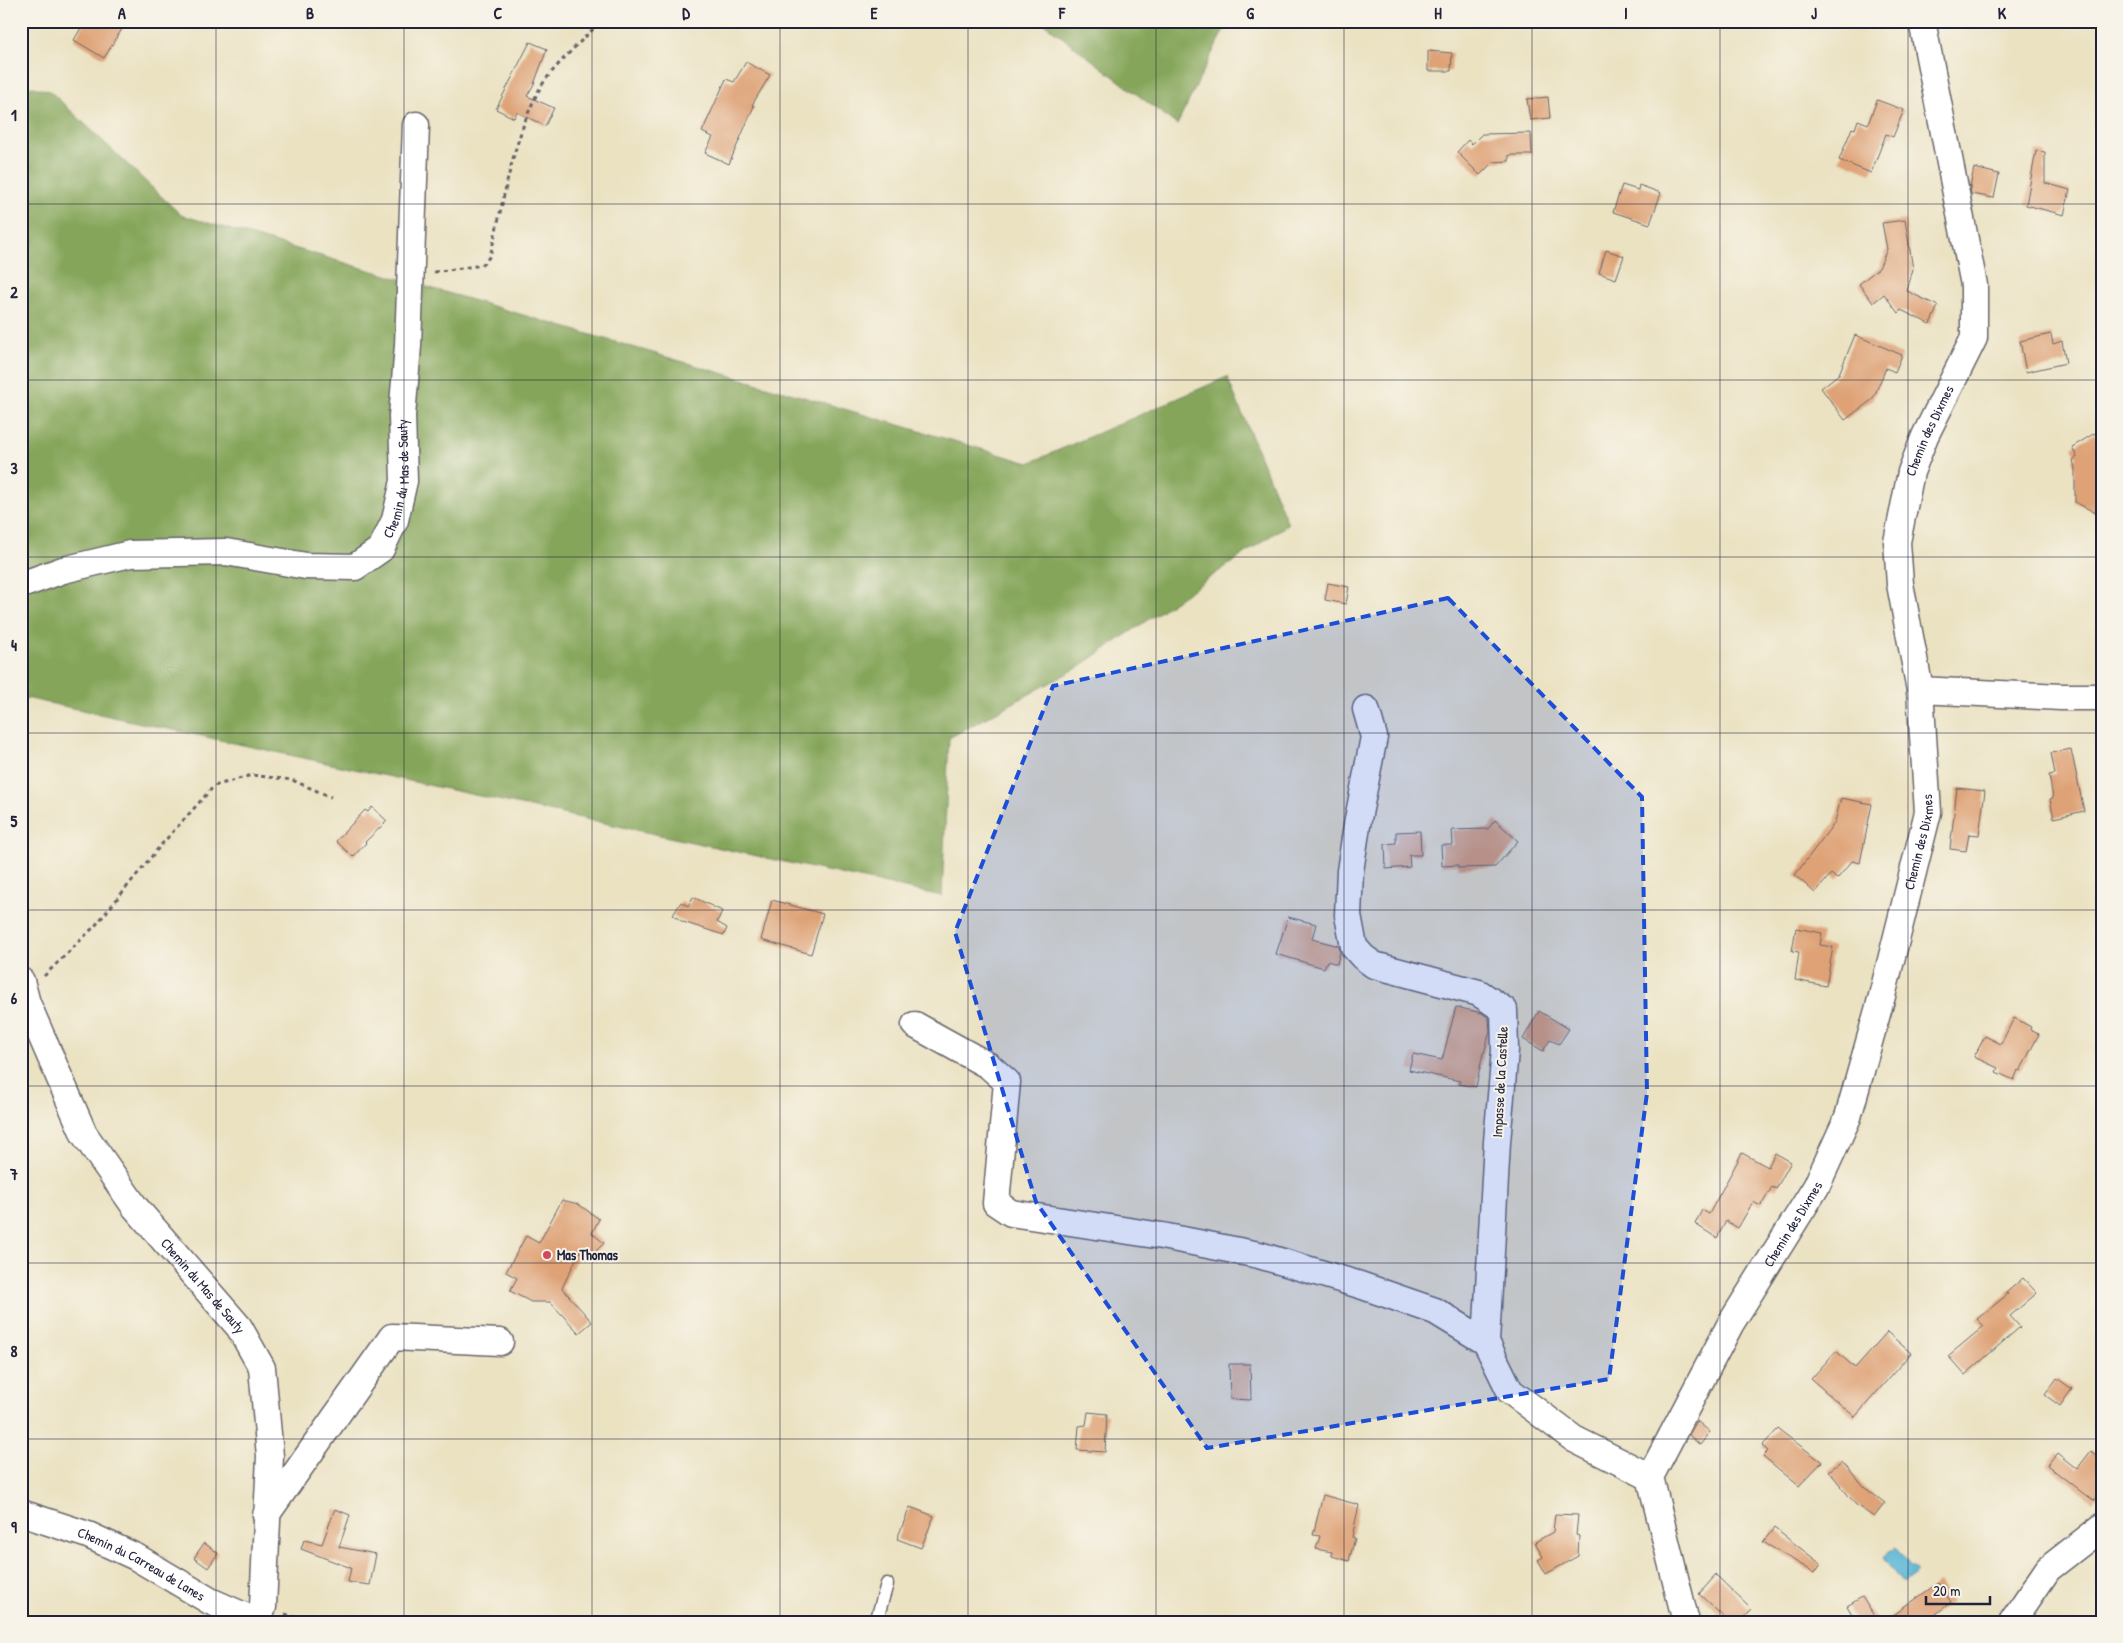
<svg xmlns="http://www.w3.org/2000/svg" width="2123" height="1643" font-family="'Patrick Hand',sans-serif">
<rect width="100%" height="100%" fill="#f7f3e8"/>
<filter id="ink" filterUnits="userSpaceOnUse"><feTurbulence type="fractalNoise" baseFrequency=".02" numOctaves="2"/><feDisplacementMap in="SourceGraphic" scale="10" xChannelSelector="R" yChannelSelector="G"/><feConvolveMatrix kernelMatrix="1 2 1 2 8 2 1 2 1" color-interpolation-filters="sRGB"/></filter>
<filter id="wash" filterUnits="userSpaceOnUse"><feTurbulence type="fractalNoise" baseFrequency=".0096" numOctaves="4" result="noise"/><feDisplacementMap in="SourceGraphic" scale="20" xChannelSelector="R" yChannelSelector="G"/><feGaussianBlur stdDeviation="1.12" result="paint"/><feColorMatrix in="noise" values="0 0 0 0 0 0 0 0 0 0 0 0 0 0 0 0 0 1.4 0 .05"/><feComposite in="paint" operator="in"/></filter>
<g filter="url(#wash)">
<rect width="100%" height="100%" fill="#ebe2c2"/>
<g fill="#85a65a" stroke="#54644a">
<polygon points="1041,21 1228,21 1177,125"/>
<polygon points="21,84 50,91 181,215 1029,463 1227,377 1288,524 1079,667 949,738 942,896 21,697"/>
</g>
<polygon fill="#57b5d5" stroke="#3c6c88" points="1896,1548 1911,1568 1913,1566 1918,1572 1903,1583 1883,1557"/>
<g id="blocks">
<g fill="#dea276">
<polygon points="85,21 127,21 104,58 74,40"/>
<polygon points="530,42 547,49 534,84 527,96 554,108 545,126 517,112 514,118 496,109"/>
<polygon points="1428,51 1452,53 1451,71 1428,71"/>
<polygon points="746,62 770,75 752,105 754,106 729,164 705,153 713,137 702,132 726,79 734,82"/>
<polygon points="1548,97 1550,118 1530,120 1527,99"/>
<polygon points="1877,100 1904,110 1893,137 1886,134 1871,173 1839,160 1852,128 1855,129 1858,120 1868,124"/>
<polygon points="1531,133 1532,155 1509,155 1509,161 1493,162 1480,175 1457,152 1468,140 1472,144 1482,134"/>
<polygon points="2036,151 2045,152 2045,183 2070,190 2064,215 2026,205"/>
<polygon points="1974,168 1999,174 1994,198 1971,194 1970,187"/>
<polygon points="1622,185 1638,190 1639,185 1661,193 1650,224 1613,212"/>
<polygon points="1905,220 1913,269 1907,291 1938,306 1930,324 1901,310 1898,313 1884,294 1873,303 1859,284 1879,268 1887,249 1882,223"/>
<polygon points="1606,250 1624,256 1616,279 1599,273"/>
<polygon points="2051,334 2053,344 2062,341 2066,363 2026,372 2020,341"/>
<polygon points="1855,335 1902,355 1895,372 1886,368 1873,399 1845,420 1821,388 1839,374"/>
<polygon points="2095,433 2102,445 2102,502 2096,513 2075,502 2075,469 2073,460 2077,457 2072,447"/>
<polygon points="1328,583 1349,587 1346,604 1325,600"/>
<polygon points="2071,749 2084,811 2054,818 2050,799 2053,798 2049,775 2055,774 2051,753"/>
<polygon points="1957,788 1985,791 1979,835 1969,834 1966,851 1950,849"/>
<polygon points="1841,798 1872,804 1860,863 1852,861 1837,879 1831,874 1815,893 1795,875 1835,822"/>
<polygon points="372,807 387,821 365,842 366,843 353,857 336,841 365,810 368,812"/>
<polygon points="1495,820 1518,841 1495,867 1458,868 1458,865 1442,866 1441,845 1453,845 1452,830 1488,829"/>
<polygon points="1420,831 1421,855 1409,855 1410,867 1386,869 1385,844 1396,843 1396,832"/>
<polygon points="693,897 722,911 717,922 727,928 724,935 683,922 673,915 681,902 688,906"/>
<polygon points="772,900 823,914 811,954 761,940"/>
<polygon points="1288,917 1316,924 1312,939 1339,946 1340,952 1337,964 1327,961 1324,968 1276,954"/>
<polygon points="1796,928 1822,933 1820,945 1833,947 1826,986 1795,980 1799,952 1792,951"/>
<polygon points="1456,1007 1482,1013 1489,1018 1490,1031 1484,1053 1483,1053 1476,1087 1459,1084 1460,1081 1409,1070 1413,1054 1442,1060"/>
<polygon points="1539,1011 1569,1029 1559,1044 1550,1040 1543,1051 1523,1039"/>
<polygon points="2014,1018 2031,1027 2030,1030 2039,1034 2020,1071 2018,1070 2014,1080 1996,1072 1998,1068 1974,1057 1985,1036 2001,1044"/>
<polygon points="1742,1153 1768,1167 1775,1153 1791,1162 1776,1189 1772,1187 1761,1206 1753,1202 1738,1228 1726,1221 1717,1238 1695,1224 1702,1210 1709,1214"/>
<polygon points="562,1200 578,1204 599,1219 592,1233 604,1243 589,1258 581,1249 562,1288 592,1322 579,1333 550,1302 531,1302 510,1291 517,1278 506,1272 526,1236 539,1243"/>
<polygon points="2023,1278 2037,1293 2010,1316 2020,1327 1965,1375 1948,1356 1984,1326 1977,1319 2008,1294 2006,1293"/>
<polygon points="1887,1332 1911,1353 1855,1417 1811,1379 1836,1351 1855,1368"/>
<polygon points="1229,1364 1250,1364 1251,1400 1230,1399"/>
<polygon points="2057,1378 2072,1389 2060,1406 2045,1395"/>
<polygon points="1088,1412 1107,1414 1105,1452 1077,1450 1079,1426 1086,1425"/>
<polygon points="1697,1421 1710,1432 1700,1445 1689,1435"/>
<polygon points="1778,1429 1822,1462 1799,1486 1763,1456 1768,1451 1762,1446"/>
<polygon points="2091,1451 2102,1458 2102,1491 2093,1501 2047,1465 2057,1453 2077,1469"/>
<polygon points="1842,1461 1864,1487 1885,1503 1874,1517 1856,1505 1829,1471"/>
<polygon points="1323,1495 1359,1505 1352,1537 1355,1538 1349,1561 1332,1556 1332,1552 1316,1549 1320,1536 1313,1535"/>
<polygon points="910,1507 934,1516 921,1548 897,1539"/>
<polygon points="335,1509 350,1515 339,1547 376,1554 370,1585 348,1582 351,1568 301,1549 304,1540 322,1544"/>
<polygon points="1555,1514 1578,1515 1576,1535 1579,1536 1578,1556 1546,1574 1538,1560 1543,1557 1535,1542 1553,1532"/>
<polygon points="1774,1528 1821,1564 1815,1573 1763,1542"/>
<polygon points="204,1543 218,1553 208,1568 194,1558"/>
<polygon points="1716,1575 1752,1610 1740,1622 1729,1622 1699,1594"/>
<polygon points="1938,1583 1951,1602 1926,1622 1884,1622"/>
<polygon points="1862,1597 1878,1622 1857,1622 1847,1606"/>
</g>
</g>
</g>
<g filter="url(#ink)">
<use href="#blocks" fill-opacity="0" stroke="#68656a" stroke-width="1"/>
<g fill="none" stroke-linecap="round" stroke-linejoin="round">
<defs>
<polyline id="service" points="876,1622 887,1584"/>
<g id="minor">
<path id="s1" d="M21,585L63,570L130,554L226,552L306,566L355,567L381,549L395,520L404,481L402,416L408,346L416,125"/>
<polyline points="1920,690 2061,697 2102,697"/>
<polyline points="1366,709 1374,737 1358,819 1350,871 1348,915 1354,947 1363,957 1374,965 1479,993 1504,1010 1505,1050 1497,1142 1486,1342 1510,1391 1574,1439 1650,1477"/>
<path id="s2" d="M21,981L27,1003L84,1134L135,1207L239,1327L262,1368L270,1456L263,1607L258,1622"/>
<polyline points="915,1025 989,1066 1007,1082 996,1203 1011,1213 1162,1236 1259,1255 1360,1285 1435,1311 1486,1342"/>
<path id="s3" d="M21,1513L88,1535L136,1557L210,1601L258,1622"/>
<polyline points="266,1515 392,1337 500,1342"/>
<path id="s4" d="M1686,1622L1650,1477L1731,1323L1816,1187L1848,1117L1882,996L1928,812L1920,690L1900,584L1897,542L1911,472L1925,436L1974,338V285L1922,21"/>
<polyline points="2012,1622 2048,1569 2102,1527"/>
</g>
</defs>
<use href="#service" stroke="#68656a" stroke-width="15"/>
<use href="#minor" stroke="#68656a" stroke-width="29"/>
<g stroke="#68656a" stroke-width="3" stroke-dasharray="4 4" stroke-linecap="butt">
<path d="M434,272L482,265L490,256C504,201 512,141 539,90C551,68 583,40 601,21"/>
<polyline points="44,976 95,926 161,845 214,786 252,775 292,780 331,797"/>
<polyline points="285,1614 311,1622"/>
</g>
<use href="#service" stroke="#fff" stroke-width="12"/>
<use href="#minor" stroke="#fff" stroke-width="26"/>
</g>
</g>
<path fill="#1d4ed8" fill-opacity="0.2" stroke="#1d4ed8" stroke-width="4" stroke-dasharray="10 6" stroke-linejoin="round" d="M1448,598L1642,797L1647,1093L1609,1379L1207,1448L1036,1202L955,932L1053,686Z"/>
<path fill="none" stroke="#22223b" stroke-width="1" stroke-opacity="0.55" d="M216,21V1622M404,21V1622M592,21V1622M780,21V1622M968,21V1622M1156,21V1622M1344,21V1622M1532,21V1622M1720,21V1622M1908,21V1622M21,204H2102M21,380H2102M21,557H2102M21,733H2102M21,910H2102M21,1086H2102M21,1263H2102M21,1439H2102"/>
<circle fill="#d1495b" stroke="#f7f3e8" stroke-width="2" cx="547" cy="1255" r="5"/>
<g text-anchor="middle" stroke-width="4" stroke-linejoin="round" paint-order="stroke">
<g font-size="14" fill="#22223b" stroke="#f7f3e8">
<text dy="5" stroke="none"><textPath href="#s4" startOffset="1265">Chemin des Dixmes</textPath></text>
<text dy="5" stroke="none"><textPath href="#s1" startOffset="445">Chemin du Mas de Sauty</textPath></text>
<text dy="5" stroke="none"><textPath href="#s4" startOffset="845">Chemin des Dixmes</textPath></text>
<text transform="translate(1500 1082) rotate(-87)" y="5">Impasse de la Castelle</text>
<text dy="5" stroke="none"><textPath href="#s4" startOffset="440">Chemin des Dixmes</textPath></text>
<text dy="5" stroke="none"><textPath href="#s2" startOffset="359">Chemin du Mas de Sauty</textPath></text>
<text dy="5" stroke="none"><textPath href="#s3" startOffset="131">Chemin du Carreau de Lanes</textPath></text>
</g>
<g font-size="14" font-weight="bold" fill="#22223b" stroke="#f7f3e8" text-anchor="start">
<text x="557" y="1260">Mas Thomas</text>
</g>
</g>
<rect width="2123" height="1643" fill="none" stroke="#f7f3e8" stroke-width="55"/>
<path d="M1926 1596v8h64v-8" fill="none" stroke="#22223b" stroke-width="2.5"/>
<text x="1933" y="1596" font-size="15" fill="#22223b" stroke="#f7f3e8" stroke-width="4" paint-order="stroke">20 m</text>
<rect x="28" y="28" width="2068" height="1588" fill="none" stroke="#22223b" stroke-width="2"/>
<g font-size="16" text-anchor="middle" font-weight="bold" fill="#22223b">
<text x="122" y="19">A</text>
<text x="310" y="19">B</text>
<text x="498" y="19">C</text>
<text x="686" y="19">D</text>
<text x="874" y="19">E</text>
<text x="1062" y="19">F</text>
<text x="1250" y="19">G</text>
<text x="1438" y="19">H</text>
<text x="1626" y="19">I</text>
<text x="1814" y="19">J</text>
<text x="2002" y="19">K</text>
<text x="14" y="121">1</text>
<text x="14" y="298">2</text>
<text x="14" y="474">3</text>
<text x="14" y="651">4</text>
<text x="14" y="827">5</text>
<text x="14" y="1004">6</text>
<text x="14" y="1180">7</text>
<text x="14" y="1357">8</text>
<text x="14" y="1533">9</text>
</g>
</svg>
